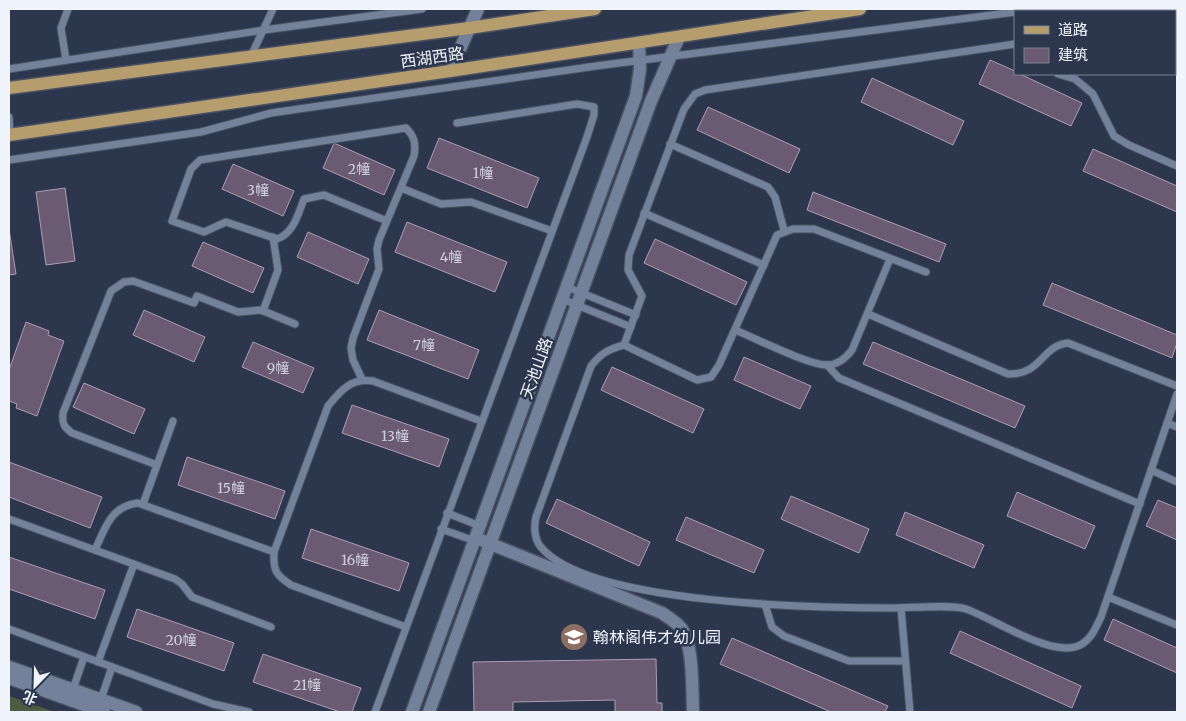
<svg xmlns="http://www.w3.org/2000/svg" width="1186" height="721" font-family="Merriweather,'Noto Sans SC',serif">
<rect width="100%" height="100%" fill="#2c374d"/>
<polygon fill="#4c5b41" points="9,696 55,712 9,712"/>
<g fill="#6a5b72" stroke="#ad9cb7">
<polygon points="1175,40 1177,41 1177,69 1175,68"/>
<polygon points="990,60 1015,71 1015,74 1020,74 1082,103 1071,126 979,84"/>
<polygon points="872,78 964,121 953,145 861,102"/>
<polygon points="708,107 800,149 789,173 697,130"/>
<polygon points="439,138 539,178 527,208 427,168"/>
<polygon points="334,143 395,170 384,195 323,168"/>
<polygon points="1093,149 1177,186 1177,212 1083,171"/>
<polygon points="233,164 294,191 283,216 222,189"/>
<polygon points="65,188 75,261 46,265 36,192"/>
<polygon points="813,192 946,244 939,262 807,210"/>
<polygon points="407,222 507,262 495,292 395,252"/>
<polygon points="9,229 16,274 9,275"/>
<polygon points="308,232 369,259 358,284 297,257"/>
<polygon points="655,239 747,282 736,305 644,263"/>
<polygon points="203,242 264,268 253,293 192,266"/>
<polygon points="1052,283 1177,335 1177,343 1172,358 1043,305"/>
<polygon points="144,310 205,337 194,362 133,335"/>
<polygon points="379,310 479,350 468,379 367,340"/>
<polygon points="26,322 49,331 48,335 64,341 37,416 16,408 17,404 9,401 9,370"/>
<polygon points="253,342 314,368 303,393 242,367"/>
<polygon points="873,342 1025,406 1015,428 863,364"/>
<polygon points="744,357 811,386 800,409 734,380"/>
<polygon points="612,367 704,409 693,433 601,390"/>
<polygon points="84,383 145,409 134,434 73,407"/>
<polygon points="352,405 449,439 439,467 342,433"/>
<polygon points="187,457 285,491 275,519 178,485"/>
<polygon points="9,462 102,497 90,528 9,497"/>
<polygon points="1017,492 1095,526 1085,549 1007,516"/>
<polygon points="791,496 869,529 859,553 781,519"/>
<polygon points="557,499 650,542 639,566 546,523"/>
<polygon points="1158,500 1177,508 1177,540 1146,526"/>
<polygon points="905,512 984,545 974,568 896,535"/>
<polygon points="686,517 764,550 754,573 676,540"/>
<polygon points="311,529 409,563 399,591 302,558"/>
<polygon points="9,557 105,590 95,619 9,589"/>
<polygon points="137,609 234,643 224,671 127,637"/>
<polygon points="1113,619 1177,648 1177,673 1104,640"/>
<polygon points="960,631 1081,686 1072,708 950,653"/>
<polygon points="732,638 888,706 885,712 831,712 720,664"/>
<polygon points="263,654 361,688 352,712 340,712 253,682"/>
<polygon points="656,659 657,703 662,703 662,712 615,712 615,700 513,702 513,712 474,712 473,662"/>
</g>
<g fill="none" stroke-linecap="round" stroke-linejoin="round">
<defs>
<g id="service">
<polyline points="1019,11 1038,9"/>
<polyline points="1175,19 1177,19"/>
<polyline points="251,56 273,9"/>
<polyline points="66,60 61,28 68,9"/>
<polyline points="9,69 264,30 422,9"/>
<polyline points="1058,74 1075,79 1093,94 1114,136 1129,145 1177,166"/>
<polyline points="9,117 10,134"/>
<polyline points="670,144 768,187 775,197 784,230"/>
<polyline points="9,160 201,132 271,113 596,66 1015,12"/>
<polyline points="401,188 441,204 471,202 552,231"/>
<polyline points="644,213 764,265"/>
<path d="M926,272L814,229H793L777,235L719,365L711,377L697,380L624,345C609,349 601,353 591,366L536,517C534,525 534,538 540,546C587,605 819,608 894,608C912,608 951,604 966,609C993,618 1055,661 1082,644C1092,638 1096,627 1101,617L1177,394"/>
<polyline points="567,287 636,315"/>
<polyline points="562,299 631,327"/>
<polyline points="263,311 278,270 273,237"/>
<path d="M868,314L1008,374C1042,375 1041,346 1068,343L1177,386"/>
<path d="M735,330C755,338 808,365 827,365C838,365 846,358 852,350L890,259"/>
<polyline points="624,345 642,296 628,270 629,255 684,109 695,94 705,90 1015,44"/>
<polyline points="827,365 839,378 1140,504"/>
<path d="M362,379L353,360L351,348L353,338L379,269L377,249L379,240L414,156C416,144 415,137 406,128L200,160L191,169L172,221L204,232L226,222L277,239C294,233 298,214 304,199L324,195L387,221"/>
<polyline points="1167,423 1177,427"/>
<path d="M157,465L72,433C64,427 62,424 63,413L111,291L124,282L133,281L194,303L197,296L238,312L261,310L295,324"/>
<polyline points="1151,470 1177,482"/>
<polyline points="143,504 173,421"/>
<polyline points="447,513 480,526"/>
<polyline points="9,519 175,579 182,584 192,597 271,627"/>
<polyline points="441,529 475,541"/>
<path d="M95,550C105,528 111,506 138,503L274,552"/>
<polyline points="1108,597 1177,625"/>
<polyline points="765,604 772,627 784,636 849,661 905,661"/>
<polyline points="901,608 910,712"/>
<path d="M406,627L291,585C276,575 273,571 274,552L328,406C341,390 351,378 373,381L481,421"/>
<polyline points="9,629 213,704 249,712"/>
<polyline points="98,662 134,564"/>
<polyline points="72,692 84,657"/>
<polyline points="100,702 112,667"/>
<polyline points="375,712 587,137 594,115 594,107 577,104 457,123"/>
</g>
<g id="minor">
<polyline points="450,71 478,9"/>
<path d="M476,538L662,613C669,618 676,622 681,628C694,645 692,691 693,712"/>
</g>
<g id="tertiary">
<polyline points="9,667 136,712"/>
<polyline points="9,678 104,712"/>
<polyline points="412,712 636,96 640,69 639,43"/>
<polyline points="429,712 651,101 679,37"/>
</g>
<g id="primary">
<polyline points="9,88 469,28 595,9"/>
<polyline points="9,135 450,71 860,9"/>
</g>
</defs>
<use href="#service" stroke="#495263" stroke-width="9"/>
<use href="#minor" stroke="#495263" stroke-width="15"/>
<use href="#tertiary" stroke="#495263" stroke-width="15"/>
<use href="#primary" stroke="#495263" stroke-width="15"/>
<use href="#service" stroke="#74819b" stroke-width="7"/>
<use href="#minor" stroke="#74819b" stroke-width="12"/>
<use href="#tertiary" stroke="#74819b" stroke-width="12"/>
<use href="#primary" stroke="#b59d6e" stroke-width="12"/>
</g>
<defs>
<symbol id="school-disc" viewBox="-11 -11 22 22"><circle r="9.5" fill="#8d6e63" stroke="#2c374d"/><path d="M0-5L7-2L0 1L-7-2ZM-4 1L0 2.5L4 1V4Q0 6-4 4Z" fill="#fff"/></symbol>
</defs>
<g fill-rule="evenodd">
<use href="#school-disc" x="558" y="621" width="32" height="32"/>
</g>
<g text-anchor="middle" stroke-width="5" stroke-linejoin="round" paint-order="stroke">
<g font-size="14" fill="#ceceda">
<text x="359" y="174">2幢</text>
<text x="483" y="178">1幢</text>
<text x="258" y="195">3幢</text>
<text x="451" y="262">4幢</text>
<text x="424" y="350">7幢</text>
<text x="278" y="373">9幢</text>
<text x="395" y="441">13幢</text>
<text x="231" y="493">15幢</text>
<text x="355" y="565">16幢</text>
<text x="181" y="645">20幢</text>
<text x="307" y="690">21幢</text>
</g>
<g font-size="16" fill="#f0f5fd" stroke="#2c374d">
<text transform="translate(432 57) rotate(-8)" y="6">西湖西路</text>
<text transform="translate(536 368) rotate(-70)" y="6">天池山路</text>
</g>
<g font-size="16" fill="#f0f5fd" stroke="#2c374d" text-anchor="start">
<text x="593" y="643">翰林阁伟才幼儿园</text>
</g>
</g>
<rect width="1186" height="721" fill="none" stroke="#f0f5fd" stroke-width="20"/>
<rect x="1014" y="10" width="162" height="65" fill="#2c374d" stroke="#7a8393"/>
<rect x="1024" y="26" width="25" height="8" fill="#b59d6e" stroke="#7a8393"/>
<text x="1058" y="35" font-size="15" fill="#f0f5fd">道路</text>
<rect x="1024" y="48" width="25" height="15" fill="#6a5b72" stroke="#7a8393"/>
<text x="1058" y="60" font-size="15" fill="#f0f5fd">建筑</text>
<g transform="translate(35 686) rotate(203)" stroke="#2c374d" stroke-width="4" paint-order="stroke">
<path d="M0-4L9 19L0 12L-9 19Z" fill="#f0f5fd"/>
<text y="-8" font-size="14" font-weight="bold" text-anchor="middle" fill="#f0f5fd">北</text>
</g>
</svg>
